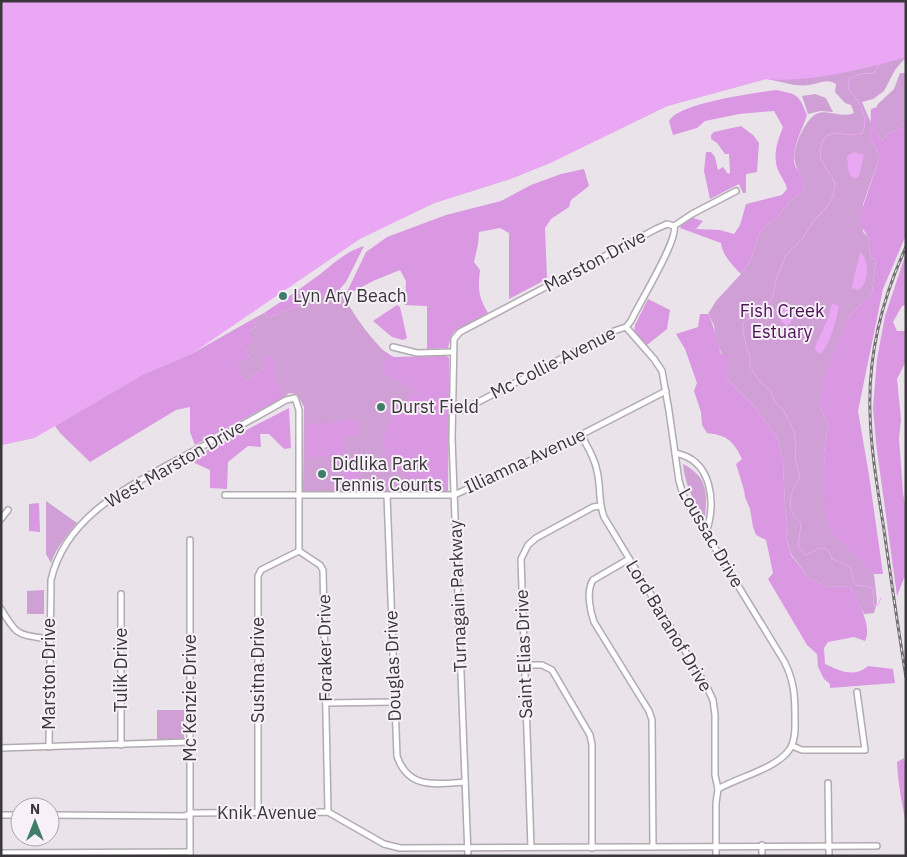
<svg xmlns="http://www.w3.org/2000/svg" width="907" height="857" font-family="'IBM Plex Sans',sans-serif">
<rect width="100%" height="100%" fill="#eae3ea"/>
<g fill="#cf9fd5">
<path d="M906,1V57L895,70L884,91L873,99L862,102L871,123L870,138L876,149L879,159L863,204V232L868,237L871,258L876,260L872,292L848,318L837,348L820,408L828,423L824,452L828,528L874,574L877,602L874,613L864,614L850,586L828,587L809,578L791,554L786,537L787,523L785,505L783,462L777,437L755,407L726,378L722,354L716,342L714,325L708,314L716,301L741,274L751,260L759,234L766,225L776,219L790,201L804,191C806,173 798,176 795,162C791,150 805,120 816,114C828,108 840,119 854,113L851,105L845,103L835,92L836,84C825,78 820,84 809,85C794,87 780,81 766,79L667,106L550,163L510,179L434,203L360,238L144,374L34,438L1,445V249Z"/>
<polygon points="900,73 906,73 906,120 898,130 889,133 882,140 877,132 877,105 894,89"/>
<polygon points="815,94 826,98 833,112 820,111 808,114 802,96"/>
<path d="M340,289C346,304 380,355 395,357C411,359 429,356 446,356L449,358L448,492L303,491L304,407L297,394L289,393L285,397L272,374L266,367L246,380L235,364L249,356L245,347L249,331L256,327L253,319L264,313L268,318Z"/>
<path d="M683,464C708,477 707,492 705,518C693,500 685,485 683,464Z"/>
<path d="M46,501L77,523C67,535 56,548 51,563L46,554Z"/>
<polygon points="44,590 44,614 27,614 27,591"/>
<rect x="157" y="710" width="27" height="30"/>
</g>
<g fill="#da98e2">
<path d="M776,90C798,95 798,93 807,115C803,128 792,147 794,162C797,175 807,172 804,191L790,201L776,219L766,225L759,234L751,260L741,274C733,266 722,255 721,243L680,228L681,225L690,217L703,221L696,229L720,230L734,234L740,225L746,204L782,195L787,189C785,180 779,175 777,167C773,153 778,140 783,127L774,111L739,114L705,121L697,128L673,135L669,121C678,103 755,93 776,90Z"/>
<polygon points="877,107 877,132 882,140 889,133 898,130 906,120 906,235 883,289 858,411 869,475 883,574 874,574 828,529 825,507 824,452 828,423 820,408 822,382 848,318 872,292 876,260 871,258 868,237 858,221 879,159 876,149 870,138 871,109"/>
<polygon points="741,126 753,135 759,143 757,172 746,174 746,193 743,193 739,184 710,199 704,171 706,152 711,152 715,157 718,170 723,167 728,174 730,173 729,154 725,154 717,143 711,139 711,135 714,132"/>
<path d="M584,169L589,186L571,200L569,207L551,219L545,228L547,279L509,299V233L500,228L479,232L478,244L474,262L480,270C478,289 478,296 488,313L455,331L451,336L448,348L427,349V306L405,305L406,281L400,270L373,281L345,296L366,252L387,237L446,215L501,201L531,185L561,174Z"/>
<path d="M364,246L346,282L340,289L268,318L264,313C280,302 296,292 312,280C330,268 343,252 364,246Z"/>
<polygon points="906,253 906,305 902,306 893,322 897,331 906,331 906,361 897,379 901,419 899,438 903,493 906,509 906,578 904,578 897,596 876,443 873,408 877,359 885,316"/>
<polygon points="648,299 670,310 667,329 647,345 634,333 635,325"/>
<polygon points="397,305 400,307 407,338 403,340 392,337 373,321"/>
<path d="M700,314H708C715,327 716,340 721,354L730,355L726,378L755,407L777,437L783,462L785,505L787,523L786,537L791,555L809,578L828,587L850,586C857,600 873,626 865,641L854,637L828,642L824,648L825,664C840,671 854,678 868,666L893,669L895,683L830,688V684L824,679L818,667L817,654L807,645L768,579L773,573L766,540L756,535L753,527L750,509L745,497L744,490L736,464L742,459C734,441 726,435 707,433L702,425L701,412L694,391L697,383L685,349L676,334L698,327Z"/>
<polygon points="253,319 256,327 249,331 254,341 245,347 249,356 236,365 246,380 266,367 263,358 270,354 277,368 273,374 285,397 195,445 190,432 190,407 176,410 90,462 60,433 55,426 144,374 193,353"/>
<polygon points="386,352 393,357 446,356 449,358 448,482 441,489 428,489 419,484 411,481 386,457 382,439 386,432 386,425 414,391 408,386 384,373"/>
<polygon points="289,408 291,448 284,449 269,434 260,434 261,447 248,446 228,462 227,489 210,488 210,470 188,460"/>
<polygon points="350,418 354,419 359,427 355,435 345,438 344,452 348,457 359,457 361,459 358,479 353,486 340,484 345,476 339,471 338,458 335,456 306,457 307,424 346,421"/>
<polygon points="39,503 40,532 29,531 29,504"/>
<path d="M904,758L906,769V824C902,803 898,784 897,762Z"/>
</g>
<g fill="#eaa7f3">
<path d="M1,1H906V57C866,69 807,83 766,79L667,106L550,163L510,179L434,203L360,239L193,353L144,374L34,438L1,445Z"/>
<path d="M854,152L864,155L859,176L855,179C847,176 848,164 847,156Z"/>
<path d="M860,252C870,260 869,283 859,290L852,288V286Z"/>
<path d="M785,302L795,306C794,313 793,322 787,326L782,322L777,313Z"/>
<path d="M832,303L839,306C836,322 831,341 821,354L817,352L815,347L829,316Z"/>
</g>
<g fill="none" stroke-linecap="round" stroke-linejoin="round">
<path stroke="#eaa7f3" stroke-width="1" d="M880,63L874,73L860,74L849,79V90C859,99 870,120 862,133L853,135L835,133L826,136L823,140L820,151L821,160L833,179L835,185L833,196L827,207L814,220L803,238L786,255L777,277L772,299L764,308L743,323V331L747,350L750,356V366L760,382L770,390L775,402L784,411L794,431L796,444L795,458L800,477C793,487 786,503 794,515C796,519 799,519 801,524L798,547L806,555L820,548C829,548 830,553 832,559L850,567L854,582L856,585L870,587L873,589L874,606L878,605L881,598"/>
<defs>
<g id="minor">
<path d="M626,327L654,359L662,371L669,411L679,481L684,497L784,661C794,680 795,696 795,717C795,727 796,738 791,747C780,768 738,777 718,789"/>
<polyline points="393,347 417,353 453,352"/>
<path d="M453,411L463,410L614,331L626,327L631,321C638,305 679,239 674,226"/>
<path d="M581,435C587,446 595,458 597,471C601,486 598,502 604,517L707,687L713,700L715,715V775L718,789L716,803V856"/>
<path d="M675,453C713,460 716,503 706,533"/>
<polyline points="225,495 454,495 534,459 666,391"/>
<path d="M387,495L397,756C408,790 437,784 465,782"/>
<polyline points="1,519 8,510"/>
<polyline points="299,551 320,565 323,570 328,812"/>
<path d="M629,559L593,580C586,591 590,611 594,622L649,711L652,720L653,847"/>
<polyline points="121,594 121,745"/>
<path d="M1,609C18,637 17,634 49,639"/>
<polyline points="524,665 542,665 552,670 590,735 592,745 592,848"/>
<polyline points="326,703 394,702"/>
<polyline points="792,746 802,750 865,750 857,692"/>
<path d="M49,747L51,580C66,514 132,485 186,455C220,437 253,419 286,400L295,398L299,410V551"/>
<polyline points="1,748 190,742"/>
<polyline points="828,783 829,856"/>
<polyline points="258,813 258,576 261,570 299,551"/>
<polyline points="1,815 20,815"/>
<polyline points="50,815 185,816 191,813 328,812 384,844 400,848 877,846"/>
<polyline points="531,847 521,559 528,545 536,538 593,507 600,506"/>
<polyline points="1,853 190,852"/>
<polyline points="190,856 190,540"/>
<polyline points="468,856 452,439 454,339 460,332 656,229 667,224 674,226 692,214 736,191"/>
<polyline points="762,856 762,845"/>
</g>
</defs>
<use href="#minor" stroke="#b1abb2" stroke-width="8"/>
<use href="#minor" stroke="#fff" stroke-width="5"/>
<defs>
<path id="rail" d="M906,247C882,299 868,355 870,413C871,452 878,491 884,530C891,579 898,628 906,677"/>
</defs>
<use href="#rail" stroke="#736f73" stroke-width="3"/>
<use href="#rail" stroke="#f7f0f8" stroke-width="1" stroke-dasharray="4" stroke-linecap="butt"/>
</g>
<g fill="#3f7d6a" stroke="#f7f0f8" stroke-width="2">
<circle cx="283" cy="296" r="5"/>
<circle cx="381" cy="407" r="5"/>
<circle cx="322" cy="474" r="5"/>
</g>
<g text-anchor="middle" stroke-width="4" stroke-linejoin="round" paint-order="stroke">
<g font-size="18" fill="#39373a" stroke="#f7f0f8">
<text transform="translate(595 261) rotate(-28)" y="6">Marston Drive</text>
<text transform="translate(553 363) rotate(-27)" y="6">Mc Collie Avenue</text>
<text transform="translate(525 461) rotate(-25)" y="6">Illiamna Avenue</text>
<text transform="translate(175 464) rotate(-30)" y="6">West Marston Drive</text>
<text transform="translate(711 538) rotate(60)" y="6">Loussac Drive</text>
<text transform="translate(458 596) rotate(-92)" y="6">Turnagain Parkway</text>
<text transform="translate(669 626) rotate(59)" y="6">Lord Baranof Drive</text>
<text transform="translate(325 648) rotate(-91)" y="6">Foraker Drive</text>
<text transform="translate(524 654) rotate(-92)" y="6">Saint Elias Drive</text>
<text transform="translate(393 666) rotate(-92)" y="6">Douglas Drive</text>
<text transform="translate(121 670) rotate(-90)" y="6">Tulik Drive</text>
<text transform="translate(258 670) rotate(-90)" y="6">Susitna Drive</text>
<text transform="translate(49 674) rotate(-90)" y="6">Marston Drive</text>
<text transform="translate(190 698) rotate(-90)" y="6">Mc Kenzie Drive</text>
<text x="267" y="819">Knik Avenue</text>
</g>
<g font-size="18" fill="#39373a" stroke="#f7f0f8" text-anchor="start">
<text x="293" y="302">Lyn Ary Beach</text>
<text x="391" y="413">Durst Field</text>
<text x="332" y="470">Didlika Park<tspan x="332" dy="21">Tennis Courts</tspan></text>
</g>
<g font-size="18" fill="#4e1356" stroke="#f7f0f8">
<text x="782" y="317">Fish Creek<tspan x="782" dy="21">Estuary</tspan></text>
</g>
</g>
<rect width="907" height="857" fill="none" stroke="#39373a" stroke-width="5"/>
<g transform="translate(35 822)"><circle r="24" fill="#f7f0f8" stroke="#aba6ac"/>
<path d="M0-4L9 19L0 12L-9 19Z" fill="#3f7d6a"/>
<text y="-8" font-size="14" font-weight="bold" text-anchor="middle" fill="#39373a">N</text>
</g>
</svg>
